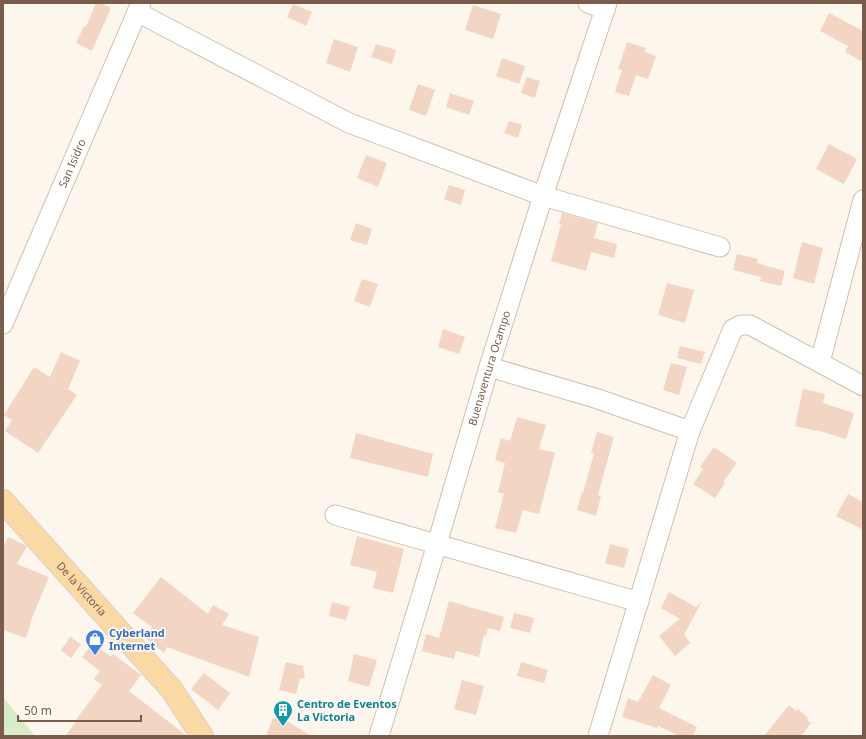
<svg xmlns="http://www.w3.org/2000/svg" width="866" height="739" font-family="'Noto Sans',sans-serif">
<rect width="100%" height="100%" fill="#fdf6ec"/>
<polygon fill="#d8ecc9" points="3,697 35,736 3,736"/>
<g fill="#f3d5c3">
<polygon points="96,3 101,3 111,8 92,51 76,43 84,26 86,27"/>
<polygon points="293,4 312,12 306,26 287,17"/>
<polygon points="473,5 501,14 493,39 465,30"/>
<polygon points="829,13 863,31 863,62 845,52 848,46 820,31"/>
<polygon points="334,39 358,47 350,72 326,63"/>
<polygon points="627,42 646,48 645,52 656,56 648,79 636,75 629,96 615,92 622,70 618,69"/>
<polygon points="376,44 396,50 392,64 371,57"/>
<polygon points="502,58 525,66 519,84 496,76"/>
<polygon points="527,77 540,81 535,98 521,93"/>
<polygon points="418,84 435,90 426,116 409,110"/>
<polygon points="450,93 474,101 469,115 446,107"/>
<polygon points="509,121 522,125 518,138 504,133"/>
<polygon points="829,144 857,159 844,184 816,169"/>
<polygon points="366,155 387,163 378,187 357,178"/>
<polygon points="449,185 465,190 461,205 444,199"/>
<polygon points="562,213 598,223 594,238 617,244 614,258 591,252 586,271 551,261 561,224 559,224"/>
<polygon points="356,223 372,229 367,245 350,240"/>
<polygon points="802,242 823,248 814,284 793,278"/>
<polygon points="737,254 758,259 757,263 785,271 781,286 760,281 761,277 733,270"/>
<polygon points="362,279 378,284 370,307 354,301"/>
<polygon points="667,283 694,290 685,323 658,315"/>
<polygon points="443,329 465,337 459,354 438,347"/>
<polygon points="680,346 705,352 701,364 677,358"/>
<polygon points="61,352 80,361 68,389 77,395 38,453 5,431 12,420 4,415 34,367 50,377"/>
<polygon points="671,363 687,367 679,395 663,390"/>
<polygon points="803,389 825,394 823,403 854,413 846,439 816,430 816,431 795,426"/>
<polygon points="517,417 546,425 539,449 555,453 539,514 523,510 516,533 495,528 504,494 498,492 505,463 495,460 501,438 510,441"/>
<polygon points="597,432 614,437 598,495 601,496 596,516 577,510 582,492 583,493 594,453 591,453"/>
<polygon points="356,433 433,454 428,477 350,458"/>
<polygon points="714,447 737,463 723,482 725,483 715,498 693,484 703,469 700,467"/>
<polygon points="848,494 863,502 863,530 836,516"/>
<polygon points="357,536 404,549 393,593 373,588 377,572 350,565"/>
<polygon points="8,537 27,546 17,564 49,577 32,618 26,638 3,630 3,547"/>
<polygon points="610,544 629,549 624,568 605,563"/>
<polygon points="161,577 208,614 213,605 229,614 222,625 259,637 249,677 167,647 164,653 144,637 152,627 133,613"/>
<polygon points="669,592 696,607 702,601 684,635 690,643 675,656 659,636 680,619 661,608"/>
<polygon points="449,601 504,617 500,631 488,628 486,636 484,635 479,657 456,651 454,659 422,651 426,634 439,638"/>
<polygon points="332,602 350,607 346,620 329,616"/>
<polygon points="514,613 534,618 530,633 510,628"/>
<polygon points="70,637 81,644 71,658 61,650"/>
<polygon points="93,643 111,657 113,654 141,675 129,691 187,736 65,736 76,722 75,721 102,685 94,679 100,671 82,657"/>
<polygon points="354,654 377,660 369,687 348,681"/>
<polygon points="286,662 303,666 305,679 300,678 296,694 279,690"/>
<polygon points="521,662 548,670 544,683 517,676"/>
<polygon points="204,673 230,693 218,710 191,689"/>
<polygon points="653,675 671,685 659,708 697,727 693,736 679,736 658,726 657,728 622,717 628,698 638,702"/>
<polygon points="462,680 484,686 476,715 454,709"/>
<polygon points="789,705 796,711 798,709 808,718 807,720 811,723 801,736 764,736"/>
<polygon points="273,718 287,721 311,736 266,736"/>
</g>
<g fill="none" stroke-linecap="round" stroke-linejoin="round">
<defs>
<g id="minor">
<polyline points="588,3 605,10"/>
<polyline points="137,12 349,123 543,196 720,247"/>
<path id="s1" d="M3,324L141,3"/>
<polyline points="820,362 863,200"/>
<polyline points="489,367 595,398 690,431"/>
<polyline points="335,515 639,602"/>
<path id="s2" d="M379,736L437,544L489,367L543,196L607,3"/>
<polyline points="598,736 690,431 733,329 741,325 750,325 863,386"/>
</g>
<g id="major">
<path id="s3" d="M3,501L172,690L202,736"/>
</g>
</defs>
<use href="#minor" stroke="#d1beb0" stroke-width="21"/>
<use href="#major" stroke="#dad1cd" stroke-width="24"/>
<use href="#minor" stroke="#fff" stroke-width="19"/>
<use href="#major" stroke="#fbd9a5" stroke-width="22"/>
</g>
<defs>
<symbol id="shop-pin" viewBox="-11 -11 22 30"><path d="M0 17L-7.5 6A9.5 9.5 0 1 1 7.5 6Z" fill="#3f7fe0" stroke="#fffaf3"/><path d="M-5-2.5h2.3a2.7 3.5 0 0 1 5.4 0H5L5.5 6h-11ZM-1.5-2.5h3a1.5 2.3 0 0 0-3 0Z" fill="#fff"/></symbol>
<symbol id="building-pin" viewBox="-11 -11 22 30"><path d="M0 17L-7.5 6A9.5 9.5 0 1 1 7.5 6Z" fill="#0f9aa8" stroke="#fffaf3"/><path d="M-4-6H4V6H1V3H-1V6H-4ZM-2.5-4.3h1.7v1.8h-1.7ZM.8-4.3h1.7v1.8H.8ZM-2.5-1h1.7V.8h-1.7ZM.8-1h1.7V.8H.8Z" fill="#fff"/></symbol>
</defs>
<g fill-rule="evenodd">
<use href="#shop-pin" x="84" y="628" width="22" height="30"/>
<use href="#building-pin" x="272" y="699" width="22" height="30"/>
</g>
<g text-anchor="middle" stroke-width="3.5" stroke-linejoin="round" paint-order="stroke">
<g font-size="11" fill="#7a5c4d" stroke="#fffaf3">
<text dy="4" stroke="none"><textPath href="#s1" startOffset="175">San Isidro</textPath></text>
<text dy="4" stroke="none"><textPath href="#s2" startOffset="384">Buenaventura Ocampo</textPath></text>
<text dy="4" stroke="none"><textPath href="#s3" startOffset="118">De la Victoria</textPath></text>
</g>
<g font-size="11" font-weight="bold" fill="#366cbe" stroke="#fffaf3" text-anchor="start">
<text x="109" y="637">Cyberland<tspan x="109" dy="13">Internet</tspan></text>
</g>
<g font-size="11" font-weight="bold" fill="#0d838f" stroke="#fffaf3" text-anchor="start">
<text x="297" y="708">Centro de Eventos<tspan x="297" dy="13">La Victoria</tspan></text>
</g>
</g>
<rect width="866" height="739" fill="none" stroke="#7a5c4d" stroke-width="8"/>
<path d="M18 715v6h123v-6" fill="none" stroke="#7a5c4d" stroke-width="2"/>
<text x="24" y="715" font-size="12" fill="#7a5c4d" stroke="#fffaf3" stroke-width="3" paint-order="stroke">50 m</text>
</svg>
